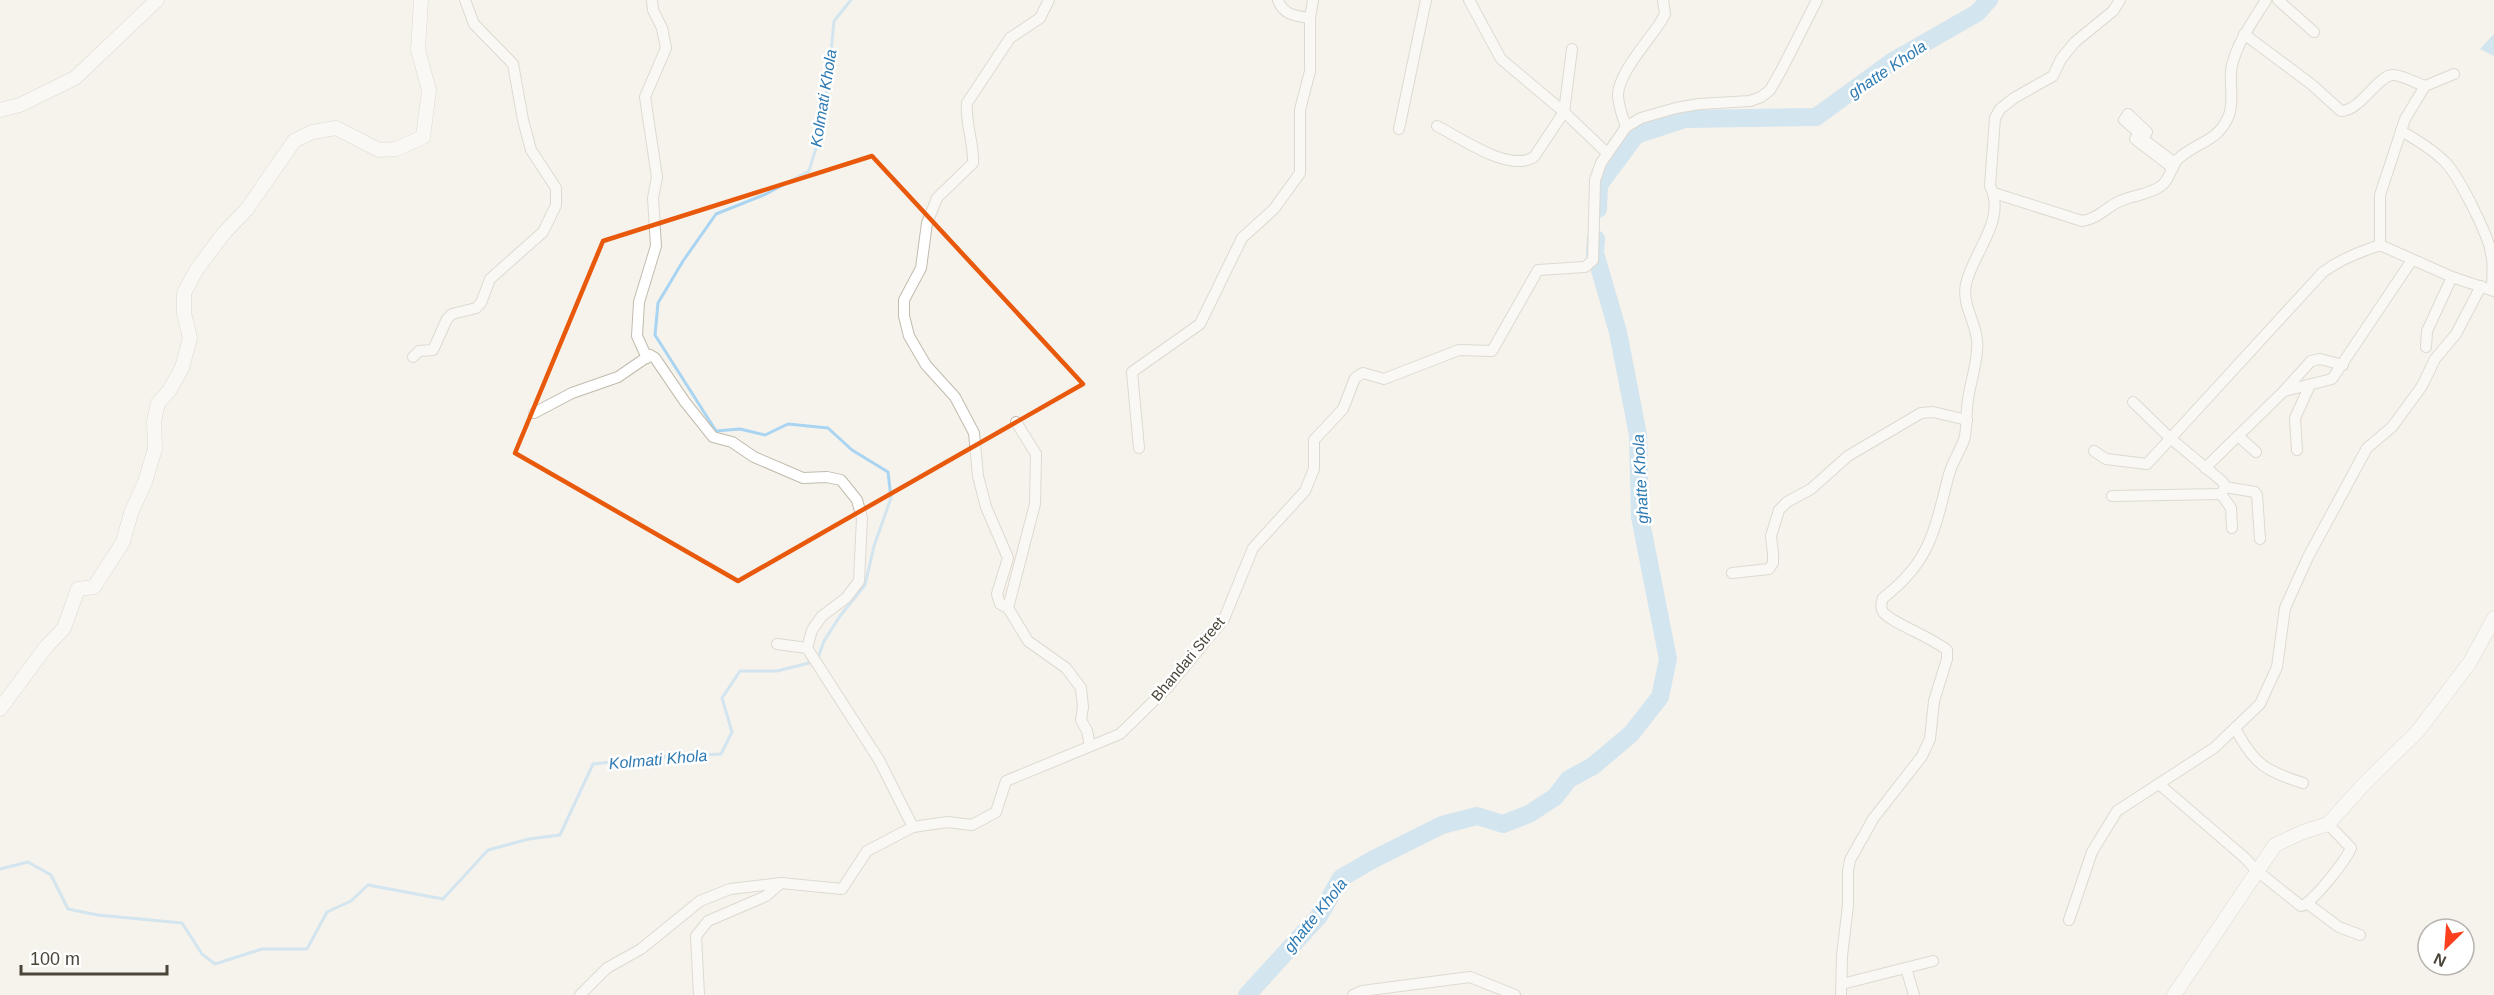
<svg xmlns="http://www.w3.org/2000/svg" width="2494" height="995" font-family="Arial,sans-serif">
<rect width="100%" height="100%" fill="#f6f3ec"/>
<polygon fill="#a9d4f2" points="2494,34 2494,56 2480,49"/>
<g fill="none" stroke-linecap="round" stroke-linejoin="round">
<g stroke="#a9d4f2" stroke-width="3">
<polyline points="818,658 824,641 840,616 865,585 874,546 891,498 888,472 852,450 828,428 788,424 765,435 740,429 716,431 655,335 658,303 683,261 716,214 766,194 809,171 820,135 829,74 834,21 851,0"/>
<polyline points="0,869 28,862 51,875 68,909 98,915 182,923 202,954 215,964 262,949 307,949 327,912 351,901 368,885 443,899 488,850 529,839 560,835 593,764 659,757 721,754 732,732 722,698 740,671 777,671 809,663 809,660"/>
</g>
<g stroke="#a9d4f2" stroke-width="18">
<polyline points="1598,209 1599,185 1636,135 1685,119 1816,117 1893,61 1977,13 1989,0"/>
<polyline points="1247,995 1319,916 1341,878 1374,859 1442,825 1477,816 1503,824 1529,814 1555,797 1569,779 1593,766 1631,734 1660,697 1668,659 1640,517 1638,435 1618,332 1595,253 1596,239"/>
</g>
<defs>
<g id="minor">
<path d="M1049,0L1040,18L1010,38L967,103C965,123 974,143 973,163L937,198L927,223L921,268L904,300V316L909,336L926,365L955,397L974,433L978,476L986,507L1008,558L997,594L1000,604L1008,608L1028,641L1066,668L1081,688L1083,707L1081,720L1087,731L1090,746"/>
<path d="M1278,0C1283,15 1296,16 1310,18"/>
<polyline points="1469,0 1501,59 1564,112 1607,153"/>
<polyline points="2278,0 2314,32"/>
<path d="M2244,34L2311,84L2341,111C2361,111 2379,73 2394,75C2404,76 2416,83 2425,86"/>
<path d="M1437,126C1461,138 1509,173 1534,157L1564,112L1572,49"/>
<path d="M1626,127C1623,117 1618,106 1618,95C1618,74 1648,41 1660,23L1665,14L1663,0"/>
<polyline points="1399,129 1426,0"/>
<path d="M2401,131C2417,140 2434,150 2446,163C2459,177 2488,234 2491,253C2494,265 2492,278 2492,290"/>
<polyline points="2173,168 2135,139 2139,133 2124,120 2128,114 2147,132 2143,139 2175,163"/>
<path d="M1994,193L2082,221C2097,219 2106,208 2118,202C2132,195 2149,195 2161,186C2170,180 2171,166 2178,159C2197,141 2218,143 2229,115C2235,98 2228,82 2232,65C2238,41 2253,21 2266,0"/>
<polyline points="2380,245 2380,195 2405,119 2425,86 2454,74"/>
<polyline points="2426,347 2427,331 2452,277"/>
<polyline points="413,357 419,351 433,350 447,319 452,314 476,308 481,303 490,279 543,232 556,205 556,188 531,150 523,120 513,64 474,24 465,0"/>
<polyline points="647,358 637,336 639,302 656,246 653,198 657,177 645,97 666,48 662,28 653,10 652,0"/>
<polyline points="2284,391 2332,379 2412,260"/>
<polyline points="2133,402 2170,438 2223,482 2225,487 2221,494"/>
<polyline points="534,413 572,393 618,377 650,355 655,358 685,402 713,437 732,442 754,457 803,478 827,477 841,480 857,500 862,518 859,581 846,598 822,616 812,630 807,648"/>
<polyline points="2238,436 2256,452"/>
<polyline points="1139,448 1132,372 1200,324 1242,238 1274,209 1300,173 1300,110 1310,71 1310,18 1313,0"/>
<polyline points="2297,450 2295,418 2310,385"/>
<path d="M2094,451L2106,459L2147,464L2323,272C2341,259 2360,252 2380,245L2452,277L2494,291"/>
<polyline points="2205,468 2284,391 2311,361 2320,359 2343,365"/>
<polyline points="2225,487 2255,492 2257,495 2260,539"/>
<polyline points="2221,494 2231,508 2232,528"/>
<polyline points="2112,496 2221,494"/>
<polyline points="1732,573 1769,569 1773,563 1773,554 1771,536 1779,510 1787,502 1811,489 1848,456 1921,413 1933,412 1967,420"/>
<polyline points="1008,608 1035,504 1036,454 1016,422"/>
<polyline points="777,644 807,648 879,760 913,827"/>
<path d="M2235,728C2254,764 2265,771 2303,783"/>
<path d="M2159,784L2245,858L2256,870L2301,906C2311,905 2346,860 2351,848L2328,824"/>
<polyline points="2308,904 2339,927 2360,935"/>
<polyline points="2069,920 2092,852 2117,811 2214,748 2260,704 2277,667 2285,608 2308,557 2367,448 2392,427 2422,386 2435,359 2456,334 2481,286"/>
<polyline points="1906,968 1914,995"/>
<polyline points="1842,984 1933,961"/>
<polyline points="580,995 607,968 641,949 700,901 730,889 781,883 842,889 867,851 913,827 947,822 972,825 996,812 1006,781 1120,734 1168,687 1224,619 1253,548 1305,491 1314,469 1314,440 1343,409 1355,378 1363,373 1384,379 1459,350 1492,351 1538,270 1585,267 1593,260 1595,180 1601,163 1626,127 1641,118 1676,108 1699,104 1750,101 1761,97 1770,90 1782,69 1817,0"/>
<polyline points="699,995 696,936 708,921 766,896 781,883"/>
<polyline points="1353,995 1362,991 1470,977 1515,995"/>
<path d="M1841,995L1842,956L1848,905V871L1850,860L1873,819L1922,756L1930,739L1934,701L1947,659V650C1933,638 1890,622 1883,612C1880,607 1881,603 1883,598C1930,562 1934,532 1948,478C1951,464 1959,453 1964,440C1967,430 1966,419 1967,408C1968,389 1976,370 1977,350C1980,327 1961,307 1966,284C1973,252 2007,220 1990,186L1995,118L2000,109L2014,98L2053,76L2061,59L2075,42L2113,11L2120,0"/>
</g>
<g id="tertiary">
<polyline points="0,110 20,105 75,78 157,0"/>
<polyline points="0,709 46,647 64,628 78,589 94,587 123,542 131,513 145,482 155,449 154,421 158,403 169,391 182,368 190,338 184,313 184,293 197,269 224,233 247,209 294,141 312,132 336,128 379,150 396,149 423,137 429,90 418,50 421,0"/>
<polyline points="2174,995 2275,845 2303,832 2328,824 2365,783 2418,731 2470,662 2494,618"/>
</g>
</defs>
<use href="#minor" stroke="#c2bbae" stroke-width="12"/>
<use href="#tertiary" stroke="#c2bbae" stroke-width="15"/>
<use href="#minor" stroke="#fff" stroke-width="10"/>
<use href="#tertiary" stroke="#fff" stroke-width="14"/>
</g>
<path d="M0 0H2494V995H0ZM872,156L1083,384L738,581L515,453L603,241Z" fill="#f6f3ec" fill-opacity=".55" fill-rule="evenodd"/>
<path fill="none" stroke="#e8590c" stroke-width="4.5" stroke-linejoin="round" d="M872,156L1083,384L738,581L515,453L603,241Z"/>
<g text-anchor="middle" stroke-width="5" stroke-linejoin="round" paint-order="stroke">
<g font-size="15" fill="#4b4439" stroke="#fff">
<text transform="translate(1188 659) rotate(-50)" y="5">Bhandari Street</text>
</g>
<g font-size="16" font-style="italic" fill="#2e7ab2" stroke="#fff">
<text transform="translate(1887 69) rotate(-34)" y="6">ghatte Khola</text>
<text transform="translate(823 98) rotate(-81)" y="6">Kolmati Khola</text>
<text transform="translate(1640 479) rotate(-93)" y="6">ghatte Khola</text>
<text transform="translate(658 759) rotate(-5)" y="6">Kolmati Khola</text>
<text transform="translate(1315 915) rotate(-51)" y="6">ghatte Khola</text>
</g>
</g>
<g transform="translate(2446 947) rotate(205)"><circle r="28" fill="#ffffff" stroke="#b7b4b0" stroke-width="1.5"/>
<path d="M0-4.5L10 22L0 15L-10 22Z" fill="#fc3f1d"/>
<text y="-9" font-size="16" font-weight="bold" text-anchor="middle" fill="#4b4439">N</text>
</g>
<path d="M21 965v9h146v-9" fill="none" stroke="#4b4439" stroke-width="3"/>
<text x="30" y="965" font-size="18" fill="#4b4439" stroke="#ffffff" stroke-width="4.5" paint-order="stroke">100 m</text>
</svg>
